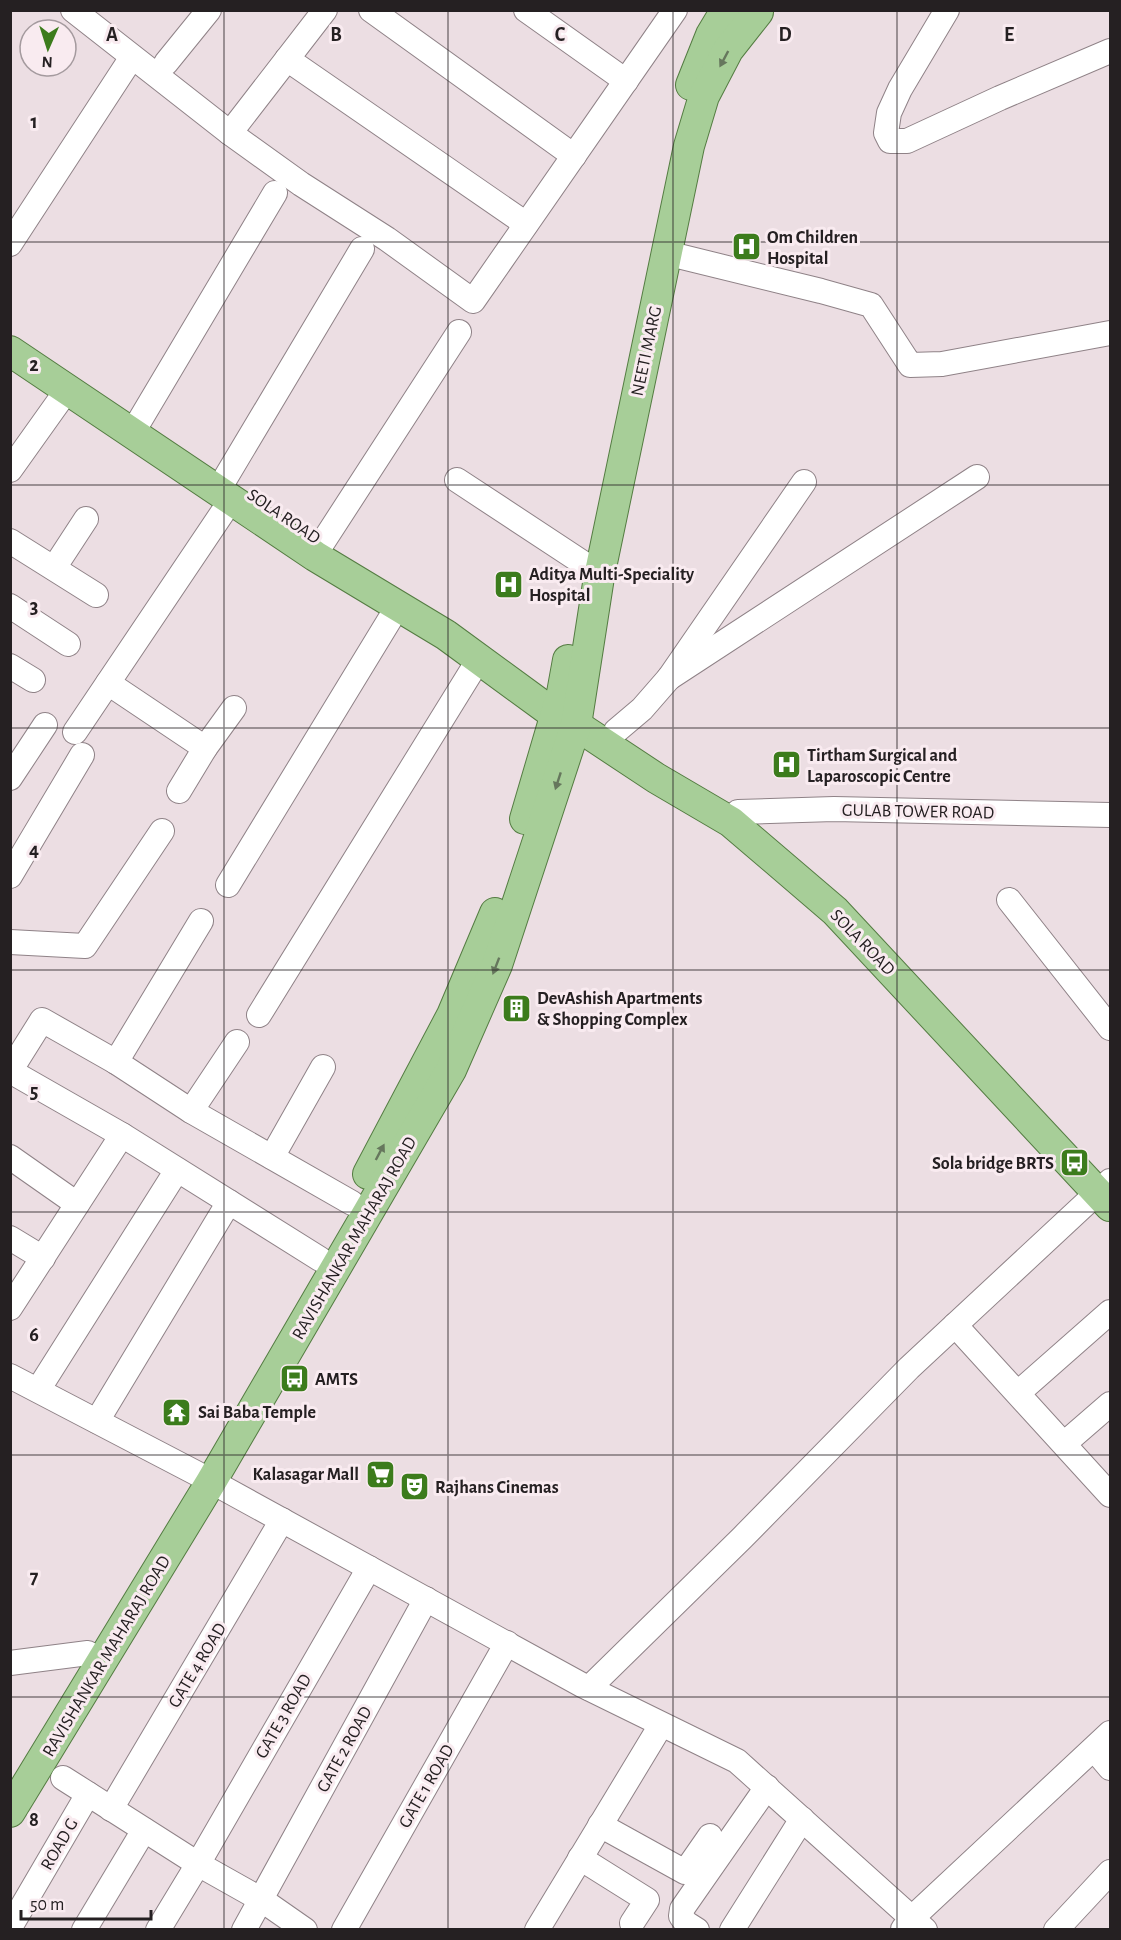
<svg xmlns="http://www.w3.org/2000/svg" width="1121" height="1940" font-family="'Alegreya Sans',sans-serif">
<rect width="100%" height="100%" fill="#ecdee3"/>
<g fill="none" stroke-linecap="round" stroke-linejoin="round">
<defs>
<g id="minor">
<polyline points="73,10 230,133 301,184 387,239 473,301 675,10"/>
<polyline points="371,10 574,156"/>
<polyline points="526,10 626,81"/>
<polyline points="947,10 900,89 889,113 886,133 890,141 907,141 1000,98 1110,51"/>
<polyline points="287,59 526,224"/>
<polyline points="166,63 209,10"/>
<polyline points="230,133 325,10"/>
<polyline points="10,244 132,57"/>
<polyline points="666,253 821,291 871,305 910,365 942,364 1110,333"/>
<polyline points="140,420 275,193"/>
<polyline points="10,470 67,390"/>
<polyline points="226,477 362,249"/>
<polyline points="457,480 586,565"/>
<polyline points="10,541 96,595"/>
<polyline points="323,542 459,332"/>
<polyline points="54,568 86,519"/>
<polyline points="10,606 68,644"/>
<polyline points="10,666 33,680"/>
<polyline points="669,678 977,477"/>
<polyline points="108,683 205,748 234,708"/>
<polyline points="616,731 642,709 669,678 804,482"/>
<polyline points="75,732 231,500"/>
<polyline points="10,778 45,725"/>
<polyline points="179,791 205,748"/>
<polyline points="731,822 738,812 834,809 1110,815"/>
<polyline points="10,876 82,755"/>
<polyline points="228,885 398,606"/>
<polyline points="1009,900 1110,1028"/>
<polyline points="10,942 85,946 162,831"/>
<polyline points="259,1015 479,659"/>
<polyline points="237,1042 191,1111 352,1203"/>
<polyline points="116,1062 201,921"/>
<polyline points="191,1111 116,1062 42,1020 10,1071 122,1135 320,1259"/>
<polyline points="10,1157 77,1204"/>
<polyline points="272,1157 323,1067"/>
<polyline points="10,1238 43,1258"/>
<polyline points="10,1308 122,1135"/>
<polyline points="955,1325 1110,1495"/>
<polyline points="10,1376 196,1473 582,1685 737,1761 925,1930"/>
<polyline points="38,1390 177,1170"/>
<polyline points="1018,1393 1110,1312"/>
<polyline points="97,1421 229,1202"/>
<polyline points="1065,1443 1110,1404"/>
<polyline points="10,1663 88,1653"/>
<polyline points="589,1688 742,1538 909,1368 1110,1181"/>
<polyline points="1094,1749 1110,1768"/>
<polyline points="63,1778 198,1864 262,1900 305,1930"/>
<polyline points="111,1809 282,1520"/>
<polyline points="600,1825 685,1872 710,1836"/>
<polyline points="580,1858 647,1900 632,1923"/>
<polyline points="12,1924 88,1794"/>
<polyline points="903,1929 912,1918 1110,1733"/>
<polyline points="84,1930 144,1830"/>
<polyline points="158,1930 198,1864 369,1568"/>
<polyline points="244,1930 426,1599"/>
<polyline points="344,1930 507,1643"/>
<polyline points="537,1930 661,1725"/>
<polyline points="697,1930 686,1923 681,1916 682,1909 767,1787"/>
<polyline points="732,1930 802,1819"/>
<polyline points="1056,1930 1110,1872"/>
</g>
<g id="major">
<polyline points="691,85 711,35 726,10"/>
<polyline points="10,351 315,556 446,635 554,714 576,725 656,778 731,822 835,911 1110,1206"/>
<polyline points="525,819 562,693 568,660"/>
<polyline points="368,1174 452,1015 495,913"/>
<polyline points="10,1812 211,1482 451,1070 497,965 576,725 599,577 689,146 704,96 728,50 758,12"/>
</g>
</defs>
<use href="#minor" stroke="#8f8287" stroke-width="26"/>
<use href="#major" stroke="#547c42" stroke-width="32"/>
<use href="#minor" stroke="#fff" stroke-width="24"/>
<use href="#major" stroke="#a7ce98" stroke-width="30"/>
</g>
<defs><path id="oneway-solid" d="M-6-.8H1V-3.2L6.5 0L1 3.2V.8H-6Z" transform="scale(1.5)"/></defs>
<g fill="#66775d">
<use href="#oneway-solid" transform="translate(724 59) rotate(118)"/>
<use href="#oneway-solid" transform="translate(558 781) rotate(108)"/>
<use href="#oneway-solid" transform="translate(496 966) rotate(111)"/>
<use href="#oneway-solid" transform="translate(380 1152) rotate(-62)"/>
</g>
<path fill="none" stroke="#252022" stroke-width="1.5" stroke-opacity="0.55" d="M224,10V1930M448,10V1930M673,10V1930M897,10V1930M10,242H1110M10,485H1110M10,728H1110M10,970H1110M10,1212H1110M10,1455H1110M10,1697H1110"/>
<defs>
<symbol id="hospital-square" viewBox="-11 -11 22 22"><rect x="-9" y="-9" width="18" height="18" rx="4" fill="#3c7c1c" stroke="#f9ebf0"/><path d="M-5-5h3v3.5h4V-5h3V5h-3V1.5h-4V5h-3Z" fill="#fff"/></symbol>
<symbol id="building-square" viewBox="-11 -11 22 22"><rect x="-9" y="-9" width="18" height="18" rx="4" fill="#3c7c1c" stroke="#f9ebf0"/><path d="M-4-6H4V6H1V3H-1V6H-4ZM-2.5-4.3h1.7v1.8h-1.7ZM.8-4.3h1.7v1.8H.8ZM-2.5-1h1.7V.8h-1.7ZM.8-1h1.7V.8H.8Z" fill="#fff"/></symbol>
<symbol id="bus-square" viewBox="-11 -11 22 22"><rect x="-9" y="-9" width="18" height="18" rx="4" fill="#3c7c1c" stroke="#f9ebf0"/><path d="M-5-6H5V4H4V6H2V4H-2V6H-4V4H-5ZM-3.5-4V0h7V-4ZM-3.5 1.2v1.5H-2V1.2ZM2 1.2v1.5H3.5V1.2Z" fill="#fff"/></symbol>
<symbol id="temple-square" viewBox="-11 -11 22 22"><rect x="-9" y="-9" width="18" height="18" rx="4" fill="#3c7c1c" stroke="#f9ebf0"/><path d="M0-6L5-2H3V0L6.5 2.5H4V6H1.5V3h-3V6H-4V2.5H-6.5L-3 0V-2H-5Z" fill="#fff"/></symbol>
<symbol id="supermarket-square" viewBox="-11 -11 22 22"><rect x="-9" y="-9" width="18" height="18" rx="4" fill="#3c7c1c" stroke="#f9ebf0"/><path d="M-6-5.5h2.5l.6 2H6L4.5 2H-2.5L-4.4-4H-6ZM-1.5 3.2a1.3 1.3 0 1 0 .1 0ZM3 3.2a1.3 1.3 0 1 0 .1 0Z" fill="#fff"/></symbol>
<symbol id="theatre-square" viewBox="-11 -11 22 22"><rect x="-9" y="-9" width="18" height="18" rx="4" fill="#3c7c1c" stroke="#f9ebf0"/><path d="M-5-5.5Q0-4 5-5.5V0Q5 5 0 6Q-5 5-5 0ZM-3.3-2.5H-1v1.5H-3.3ZM1-2.5H3.3v1.5H1ZM-2.8 1Q0 5.5 2.8 1Z" fill="#fff"/></symbol>
</defs>
<g fill-rule="evenodd">
<use href="#hospital-square" x="730" y="230" width="33" height="33"/>
<use href="#hospital-square" x="492" y="568" width="33" height="33"/>
<use href="#hospital-square" x="770" y="748" width="33" height="33"/>
<use href="#building-square" x="500" y="992" width="33" height="33"/>
<use href="#bus-square" x="1058" y="1146" width="33" height="33"/>
<use href="#bus-square" x="278" y="1362" width="33" height="33"/>
<use href="#temple-square" x="160" y="1396" width="33" height="33"/>
<use href="#supermarket-square" x="364" y="1458" width="33" height="33"/>
<use href="#theatre-square" x="398" y="1470" width="33" height="33"/>
</g>
<g text-anchor="middle" stroke-width="6" stroke-linejoin="round" paint-order="stroke">
<g font-size="18" font-weight="bold" fill="#252022" stroke="#f9ebf0" text-anchor="start">
<text x="767" y="243">Om Children<tspan x="767" dy="21">Hospital</tspan></text>
<text x="529" y="580">Aditya Multi-Speciality<tspan x="529" dy="21">Hospital</tspan></text>
<text x="807" y="761">Tirtham Surgical and<tspan x="807" dy="21">Laparoscopic Centre</tspan></text>
<text x="537" y="1004">DevAshish Apartments<tspan x="537" dy="21">&amp; Shopping Complex</tspan></text>
<text x="1054" y="1169" text-anchor="end">Sola bridge BRTS</text>
<text x="315" y="1385">AMTS</text>
<text x="198" y="1418">Sai Baba Temple</text>
<text x="359" y="1480" text-anchor="end">Kalasagar Mall</text>
<text x="435" y="1493">Rajhans Cinemas</text>
</g>
<g font-size="18" fill="#252022" stroke="#f9ebf0">
<text transform="translate(646 351) rotate(-78)" y="6">NEETI MARG</text>
<text transform="translate(284 516) rotate(34)" y="6">SOLA ROAD</text>
<text transform="translate(918 811) rotate(1)" y="6">GULAB TOWER ROAD</text>
<text transform="translate(863 942) rotate(46)" y="6">SOLA ROAD</text>
<text transform="translate(354 1238) rotate(-60)" y="6">RAVISHANKAR MAHARAJ ROAD</text>
<text transform="translate(106 1656) rotate(-59)" y="6">RAVISHANKAR MAHARAJ ROAD</text>
<text transform="translate(197 1665) rotate(-59)" y="6">GATE 4 ROAD</text>
<text transform="translate(283 1716) rotate(-60)" y="6">GATE 3 ROAD</text>
<text transform="translate(344 1749) rotate(-61)" y="6">GATE 2 ROAD</text>
<text transform="translate(426 1786) rotate(-60)" y="6">GATE 1 ROAD</text>
<text transform="translate(59 1844) rotate(-60)" y="6">ROAD G</text>
</g>
</g>
<g font-size="20" text-anchor="middle" font-weight="bold" fill="#252022" stroke="#f9ebf0" stroke-width="6" stroke-linejoin="round" paint-order="stroke">
<text x="112" y="41">A</text>
<text x="336" y="41">B</text>
<text x="560" y="41">C</text>
<text x="785" y="41">D</text>
<text x="1009" y="41">E</text>
<text x="34" y="128">1</text>
<text x="34" y="371">2</text>
<text x="34" y="613">3</text>
<text x="34" y="856">4</text>
<text x="34" y="1098">5</text>
<text x="34" y="1341">6</text>
<text x="34" y="1583">7</text>
<text x="34" y="1826">8</text>
</g>
<rect width="1121" height="1940" fill="none" stroke="#252022" stroke-width="24"/>
<g transform="translate(48 48) rotate(183)"><circle r="28" fill="#f9ebf0" stroke="#a49a9e" stroke-width="1.5"/>
<path d="M0-4.5L10 22L0 15L-10 22Z" fill="#3c7c1c"/>
<text y="-9" font-size="16" font-weight="bold" text-anchor="middle" fill="#252022">N</text>
</g>
<path d="M21 1910v9h130v-9" fill="none" stroke="#252022" stroke-width="3"/>
<text x="30" y="1910" font-size="18" fill="#252022" stroke="#f9ebf0" stroke-width="4.5" paint-order="stroke">50 m</text>
</svg>
